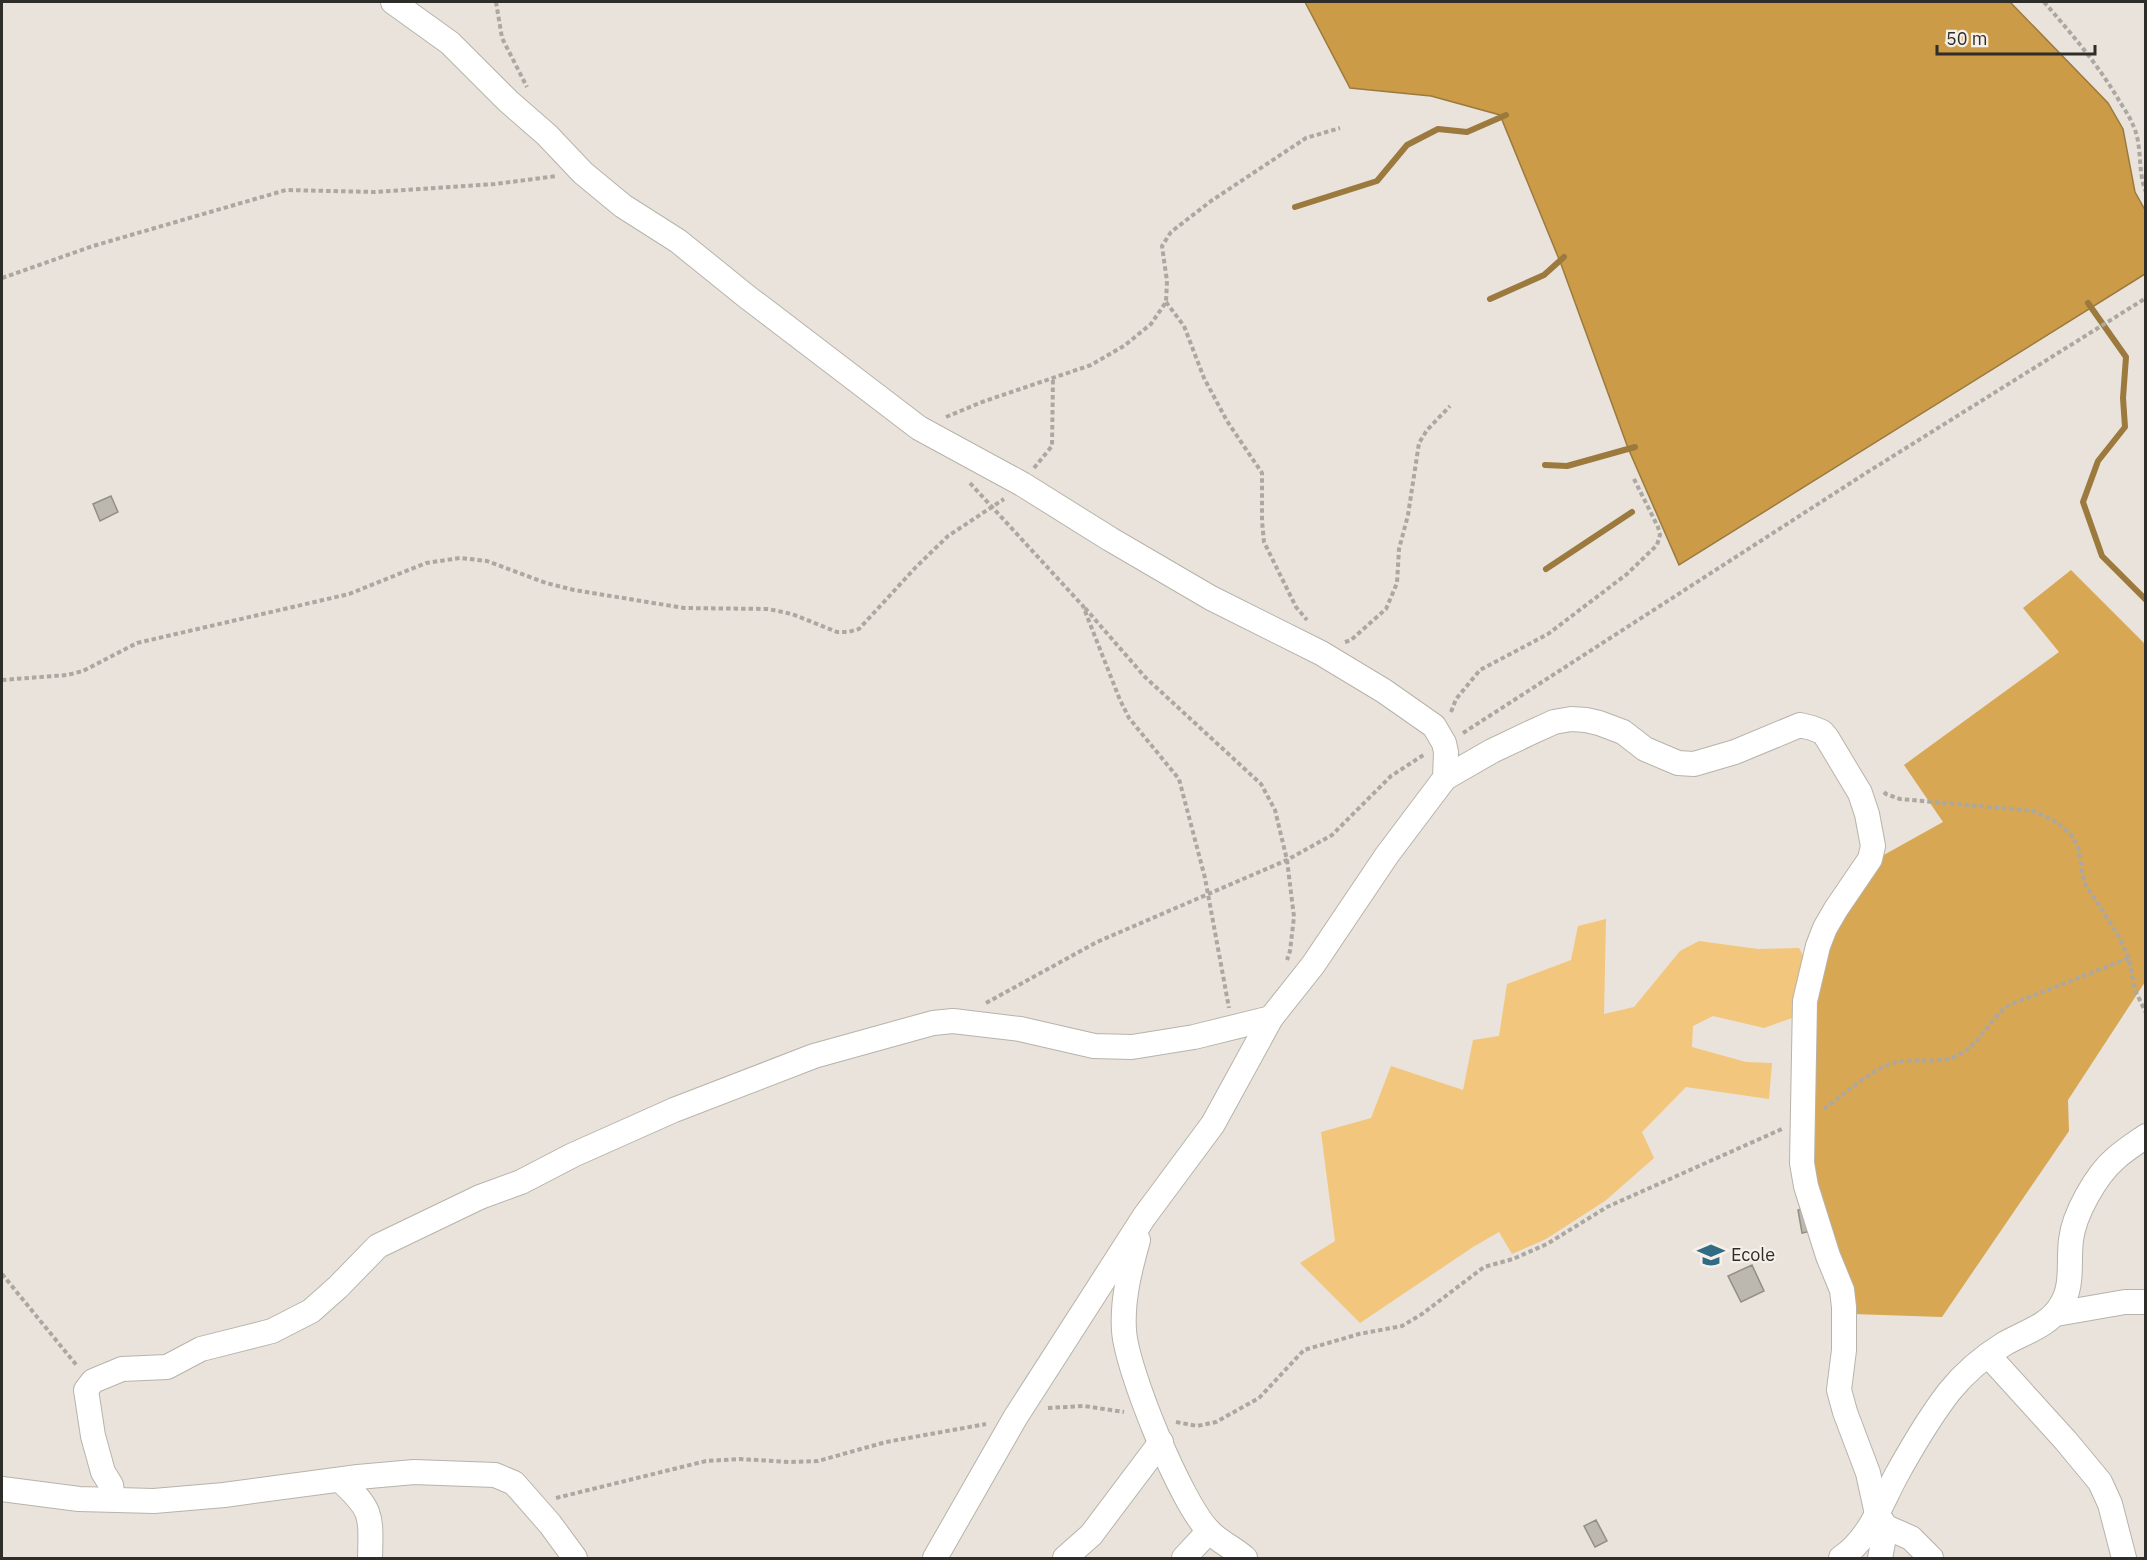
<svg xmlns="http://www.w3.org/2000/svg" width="2147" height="1560" font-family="'IBM Plex Sans',sans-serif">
<rect width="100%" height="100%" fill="#e9e3db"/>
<polygon fill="#f2c67c" points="1606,919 1604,1014 1634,1007 1680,951 1699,941 1758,949 1799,948 1817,981 1809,1012 1764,1028 1713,1016 1693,1026 1692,1047 1746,1062 1772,1063 1769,1099 1686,1087 1642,1132 1654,1158 1605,1201 1546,1239 1512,1254 1499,1232 1473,1247 1360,1323 1300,1263 1335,1241 1321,1132 1371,1118 1391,1066 1463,1090 1473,1040 1499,1036 1507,984 1571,960 1578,926"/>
<polygon fill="#d7a753" points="2071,570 2145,644 2145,982 2068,1100 2069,1131 1942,1317 1852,1314 1820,1205 1806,1136 1810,1042 1822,948 1873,861 1943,822 1904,765 2059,652 2023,608"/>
<polygon fill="#cb9b47" stroke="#9c7a3e" stroke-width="1.5" points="1305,2 2010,2 2108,103 2123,129 2135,192 2145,210 2145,274 1679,565 1628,448 1561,264 1500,115 1431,96 1350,88"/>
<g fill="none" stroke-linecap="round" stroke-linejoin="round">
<g stroke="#9c7a3e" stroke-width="6">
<polyline points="1295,207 1377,181 1407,145 1438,129 1467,132 1506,115"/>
<polyline points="1490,299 1544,275 1564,257"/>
<polyline points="2088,303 2126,357 2123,398 2125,427 2098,461 2083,502 2102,556 2146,600"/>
<polyline points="1545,465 1567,466 1635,447"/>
<polyline points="1546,569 1632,512"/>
</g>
</g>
<g fill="#bcb7af" stroke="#938e86" stroke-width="1.5">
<polygon points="111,496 118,512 100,521 93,504"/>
<polygon points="1810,1207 1815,1230 1802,1233 1798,1210"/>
<polygon points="1752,1265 1764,1291 1741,1302 1728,1276"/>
<polygon points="1596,1520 1607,1541 1595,1547 1584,1526"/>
</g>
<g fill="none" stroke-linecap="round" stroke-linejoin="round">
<defs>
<g id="minor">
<polyline points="393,2 450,43 508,101 547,135 583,173 623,206 678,241 746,296 919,428 1022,484 1110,539 1211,598 1321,653 1384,691 1434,726 1444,743 1446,752 1445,778 1387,855 1313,965 1271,1018 1213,1124 1144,1217 1015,1418 935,1558"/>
<polyline points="1445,778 1492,751 1532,732 1554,722 1571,719 1586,720 1599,723 1623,732 1645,749 1678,763 1694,764 1735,752 1800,725 1812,728 1822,732 1827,738 1860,793 1867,814 1873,846 1870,859 1836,909 1825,928 1818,946 1805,1001 1802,1163 1806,1186 1828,1256 1842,1290 1844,1307 1844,1350 1839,1390 1845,1412 1868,1473 1877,1514 1886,1527 1880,1558"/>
<path d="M1138,1240C1130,1269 1122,1299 1124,1330C1126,1369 1181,1503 1209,1531C1219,1542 1234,1548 1245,1558"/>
<polyline points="2056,1314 2125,1302 2146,1302"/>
<polyline points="1988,1355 2066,1441 2100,1482 2110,1504 2124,1558"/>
<path d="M340,1480C373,1510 371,1515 370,1558"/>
<polyline points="2,1489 79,1499 154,1501 224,1495 358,1477 414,1472 495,1475 514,1483 550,1524 575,1558"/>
<polyline points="113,1499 111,1485 103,1472 93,1436 86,1390 93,1381 122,1369 167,1367 201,1349 272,1331 311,1311 338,1287 378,1246 480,1197 521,1182 573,1155 674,1110 814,1056 933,1023 953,1021 1020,1029 1094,1046 1132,1047 1194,1037 1271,1018"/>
<polyline points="1886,1527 1911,1538 1931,1558"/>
<polyline points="1065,1558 1091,1535 1161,1442"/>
<polyline points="1184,1558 1209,1531"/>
<path d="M1841,1558C1870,1538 1880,1506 1896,1476C1912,1447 1929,1418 1949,1392C1965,1372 1983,1357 2004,1344C2023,1333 2048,1326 2060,1307C2074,1286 2068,1263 2071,1240C2074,1214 2096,1175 2116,1158C2125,1150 2136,1143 2146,1136"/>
</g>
</defs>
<use href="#minor" stroke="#b8b3aa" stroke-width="26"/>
<g stroke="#aca8a1" stroke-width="4" stroke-dasharray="4.5 3" stroke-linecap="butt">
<polyline points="496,2 502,38 527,87"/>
<path d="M2044,2C2070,32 2096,62 2117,97C2122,106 2129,115 2133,125C2143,146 2137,171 2146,192"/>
<polyline points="2,278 93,246 286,190 374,192 495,184 557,176"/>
<polyline points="1166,302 1184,326 1204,378 1227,421 1262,473 1262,521 1264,542 1296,607 1307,620"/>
<polyline points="946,417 982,402 1091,365 1124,346 1151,324 1166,302 1167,281 1162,246 1171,232 1211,201 1306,138 1340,128"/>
<polyline points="1034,468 1052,446 1053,379"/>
<polyline points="970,483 1083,606 1120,700 1129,718 1179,779 1205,878 1229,1008"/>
<polyline points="1085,608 1145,677 1261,784 1275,810 1287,860 1294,917 1290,951 1287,960"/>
<polyline points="1345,642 1351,640 1386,609 1397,583 1399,549 1408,515 1419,443 1427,430 1450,406"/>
<polyline points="2,680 67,675 83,671 137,643 349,594 426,563 460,558 487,561 546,583 574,590 684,608 768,609 792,614 837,632 848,632 859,629 916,567 948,536 1004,499"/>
<polyline points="1451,712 1456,699 1480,670 1548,634 1627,574 1657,545 1660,535 1658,527 1633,477"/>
<polyline points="1463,733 1866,473 2146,298"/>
<polyline points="1884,792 1886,794 1900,799 2034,811 2058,823 2072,836 2078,847 2084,882 2118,935 2129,958 2135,990 2146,1013"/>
<polyline points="986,1003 1097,942 1287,860 1332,835 1391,776 1425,754"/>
<path d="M1824,1109C1844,1095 1873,1067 1897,1062C1918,1058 1942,1065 1960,1054C1980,1043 1990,1019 2009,1005L2129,958"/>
<polyline points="2,1274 78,1367"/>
<polyline points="1048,1408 1084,1406 1124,1412"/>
<polyline points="1176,1422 1197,1426 1216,1422 1259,1398 1304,1350 1359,1334 1402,1326 1422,1314 1484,1267 1513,1259 1547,1244 1607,1207 1782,1129"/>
<polyline points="556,1498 706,1461 740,1459 789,1462 818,1461 886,1442 986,1424"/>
</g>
<use href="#minor" stroke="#fff" stroke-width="24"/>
</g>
<defs>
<symbol id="school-bare" viewBox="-9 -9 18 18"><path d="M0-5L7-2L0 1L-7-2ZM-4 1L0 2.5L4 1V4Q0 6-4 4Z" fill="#326b84" stroke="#f6f0e8" stroke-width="2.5" paint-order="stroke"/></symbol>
</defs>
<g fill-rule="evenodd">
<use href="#school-bare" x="1692" y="1236" width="38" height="38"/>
</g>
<g text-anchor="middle" stroke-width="4.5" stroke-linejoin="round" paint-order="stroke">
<g font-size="18" fill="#2f2d29" stroke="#f6f0e8" text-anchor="start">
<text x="1731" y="1261">Ecole</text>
</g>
</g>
<rect width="2147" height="1560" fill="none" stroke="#2f2d29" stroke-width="6"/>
<path d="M1937 45v9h158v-9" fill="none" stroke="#2f2d29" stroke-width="3"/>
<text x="1946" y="45" font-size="18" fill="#2f2d29" stroke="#f6f0e8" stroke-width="4.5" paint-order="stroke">50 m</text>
</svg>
